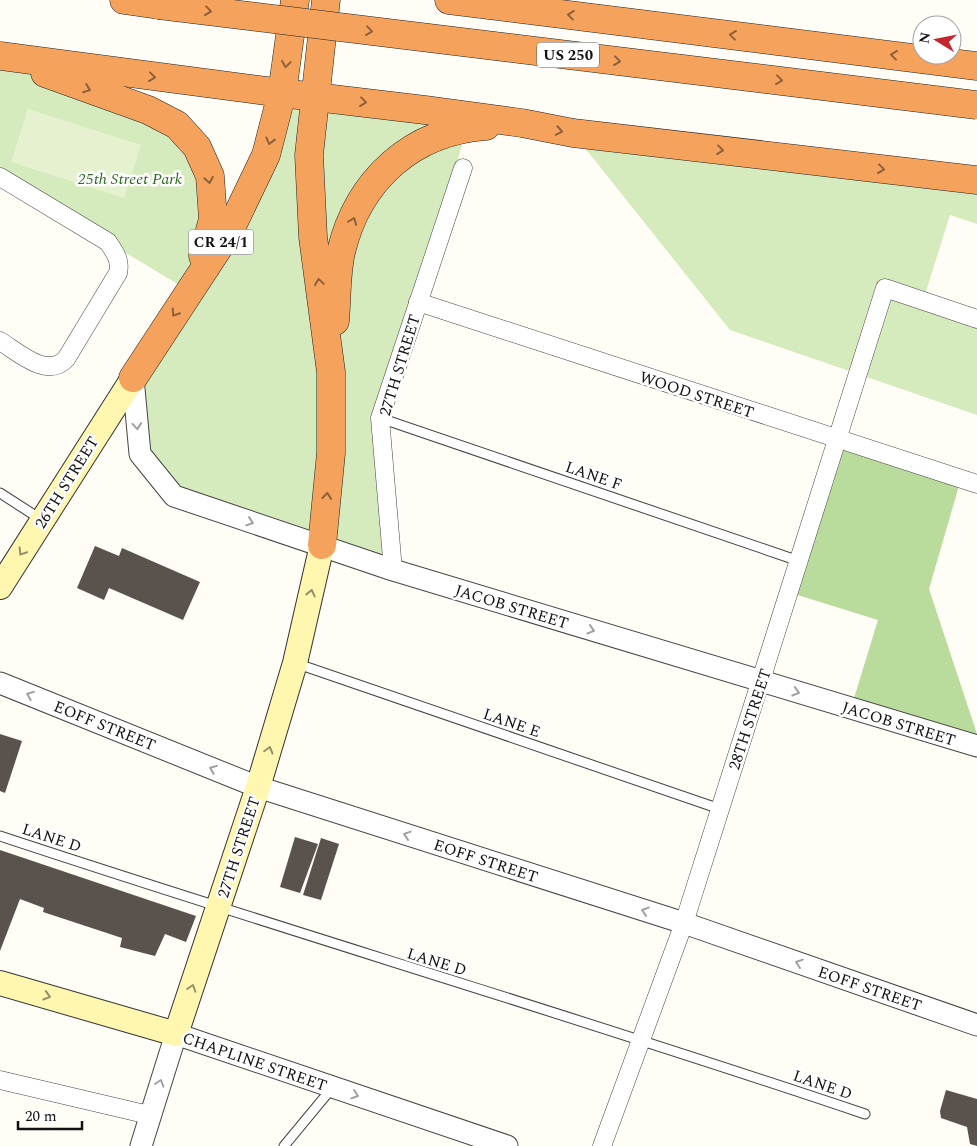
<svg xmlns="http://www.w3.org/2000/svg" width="977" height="1146" font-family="Spectral,serif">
<rect width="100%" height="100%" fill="#fffdf5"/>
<g fill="#d5ebbd">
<polygon points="0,56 177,125 210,176 197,277 269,157 297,102 467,127 418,302 380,418 393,570 174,496 140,454 133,378 189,291 0,177"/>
<polygon points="573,133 977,180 977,224 950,215 923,301 977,319 977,415 730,330"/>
</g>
<polygon fill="#b9dc9c" points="837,440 961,479 929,589 977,734 977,746 851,708 878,620 788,592"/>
<polygon fill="#e6f2cf" points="28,109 141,145 124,198 11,162"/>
<g fill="#5a524d">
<polygon points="95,546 119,556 122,548 200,582 183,620 109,588 104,600 77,588"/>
<polygon points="0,734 22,741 5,793 0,791"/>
<polygon points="295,837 318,844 300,893 280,887"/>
<polygon points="321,838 339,844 321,900 303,895"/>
<polygon points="0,850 196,916 186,942 165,934 155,956 120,947 122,938 43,912 44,908 20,899 0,951"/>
<polygon points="946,1090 977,1099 977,1146 970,1144 967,1127 941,1118 940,1111"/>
</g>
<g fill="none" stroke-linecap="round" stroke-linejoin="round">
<defs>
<g id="service">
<polyline points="380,418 799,561"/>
<polyline points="0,493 42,520"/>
<polyline points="295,663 720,809"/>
<path d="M0,836C287,931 578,1017 865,1114"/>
<polyline points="284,1146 332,1088"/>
</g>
<g id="minor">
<path d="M0,177L108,242C115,253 121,260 118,273L66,359C47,379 18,352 0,341"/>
<polyline points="418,302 977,484"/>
<polyline points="393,570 380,418 463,168"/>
<polyline points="0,1080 149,1115"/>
<polyline points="602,1146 684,923 885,288 977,319"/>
</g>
<g id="tertiary">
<polyline points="133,378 140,454 174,496 393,570 977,746"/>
<polyline points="0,683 258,787 684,923 977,1025"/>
<polyline points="141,1146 176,1034 507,1146"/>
</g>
<g id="secondary">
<polyline points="0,587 133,378"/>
<polyline points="0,983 176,1034 258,787 295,663 322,545"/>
</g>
<g id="motorway">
<polyline points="124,0 159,5"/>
<polyline points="449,0 977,66"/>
<polyline points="0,56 282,93 425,110 522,123 573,133 977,180"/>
<polyline points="45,73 148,110 177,125 197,147 210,176 213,219 203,256"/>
<path d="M335,321C337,299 336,274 341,252C358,180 412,131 486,126"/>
<polyline points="133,378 230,230 266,155 282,93 295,0"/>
<polyline points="322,545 331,453 331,372 313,237 309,155 326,0"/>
</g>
</defs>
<use href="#service" stroke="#444" stroke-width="11"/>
<use href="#minor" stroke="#444" stroke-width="19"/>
<use href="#tertiary" stroke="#444" stroke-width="23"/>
<use href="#secondary" stroke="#333" stroke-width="26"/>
<use href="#motorway" stroke="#222" stroke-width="29"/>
<use href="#service" stroke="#fff" stroke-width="9"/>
<use href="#minor" stroke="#fff" stroke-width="18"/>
<use href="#tertiary" stroke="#fff" stroke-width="21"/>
<use href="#secondary" stroke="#fff6b0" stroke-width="24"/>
<use href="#motorway" stroke="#f5a25d" stroke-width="28"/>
<defs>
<polyline id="motorway-bridge" points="159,5 977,105"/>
</defs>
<use href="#motorway-bridge" stroke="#222" stroke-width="29" stroke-linecap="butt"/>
<use href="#motorway-bridge" stroke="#f5a25d" stroke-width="28"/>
</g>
<defs><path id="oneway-chevron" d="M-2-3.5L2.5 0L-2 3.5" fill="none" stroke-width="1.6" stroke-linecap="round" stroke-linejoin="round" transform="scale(1.25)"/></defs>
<g stroke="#8e613b">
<use href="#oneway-chevron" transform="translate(208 11) rotate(7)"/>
<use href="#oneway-chevron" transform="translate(571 15) rotate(-173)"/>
<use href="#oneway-chevron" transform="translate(369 31) rotate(7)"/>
<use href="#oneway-chevron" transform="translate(733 35) rotate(-173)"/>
<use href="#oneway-chevron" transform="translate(894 55) rotate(-173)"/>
<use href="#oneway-chevron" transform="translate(617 61) rotate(7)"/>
<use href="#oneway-chevron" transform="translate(286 64) rotate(98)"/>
<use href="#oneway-chevron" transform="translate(152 77) rotate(7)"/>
<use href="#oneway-chevron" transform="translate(779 80) rotate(7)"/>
<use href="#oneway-chevron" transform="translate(87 89) rotate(21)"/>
<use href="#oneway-chevron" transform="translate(363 102) rotate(7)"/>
<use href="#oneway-chevron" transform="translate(559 131) rotate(11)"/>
<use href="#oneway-chevron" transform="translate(270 141) rotate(104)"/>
<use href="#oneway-chevron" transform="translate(720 150) rotate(7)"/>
<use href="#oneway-chevron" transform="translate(881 169) rotate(7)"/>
<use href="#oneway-chevron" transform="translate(209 180) rotate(80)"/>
<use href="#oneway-chevron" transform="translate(353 221) rotate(-69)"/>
<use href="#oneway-chevron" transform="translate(319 282) rotate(-98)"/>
<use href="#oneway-chevron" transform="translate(175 313) rotate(123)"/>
<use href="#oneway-chevron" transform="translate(327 496) rotate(-85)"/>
</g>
<g stroke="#a0a0a0">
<use href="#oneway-chevron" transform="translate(137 426) rotate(85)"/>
<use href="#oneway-chevron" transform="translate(250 522) rotate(18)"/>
<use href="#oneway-chevron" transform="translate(591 630) rotate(17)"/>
<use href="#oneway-chevron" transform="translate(796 692) rotate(17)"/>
<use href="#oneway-chevron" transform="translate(30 695) rotate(-158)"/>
<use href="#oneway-chevron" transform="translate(213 769) rotate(-158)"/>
<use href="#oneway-chevron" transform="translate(407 835) rotate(-162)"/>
<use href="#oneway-chevron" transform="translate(645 911) rotate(-162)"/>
<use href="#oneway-chevron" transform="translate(799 963) rotate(-161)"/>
<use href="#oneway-chevron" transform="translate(160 1083) rotate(-72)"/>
<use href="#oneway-chevron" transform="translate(355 1095) rotate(19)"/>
</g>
<g stroke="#948f68">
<use href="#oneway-chevron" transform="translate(22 552) rotate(122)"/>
<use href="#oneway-chevron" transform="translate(311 593) rotate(-77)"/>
<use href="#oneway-chevron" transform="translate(269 750) rotate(-74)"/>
<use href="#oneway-chevron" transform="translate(192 988) rotate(-72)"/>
<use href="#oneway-chevron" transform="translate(47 996) rotate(16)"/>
</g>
<g text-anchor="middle" stroke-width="5" stroke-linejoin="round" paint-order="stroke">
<g fill="#fff" stroke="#585858" stroke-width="1">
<rect x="537" y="42.5" width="62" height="25" rx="4"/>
<rect x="188.5" y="229.5" width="65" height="25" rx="4"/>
</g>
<g font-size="15" font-weight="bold" fill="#111">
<text x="568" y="60">US 250</text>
<text x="221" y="247">CR 24/1</text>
</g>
<g font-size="16" font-style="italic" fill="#2f6b1f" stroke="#fff">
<text x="130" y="184">25th Street Park</text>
</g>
<g font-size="16" fill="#111" stroke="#fff">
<text transform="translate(399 365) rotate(-73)" y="6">27TH STREET</text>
<text transform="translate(697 394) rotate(18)" y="6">WOOD STREET</text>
<text transform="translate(594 475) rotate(19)" y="6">LANE F</text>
<text transform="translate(66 482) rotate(-58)" y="6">26TH STREET</text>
<text transform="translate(512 606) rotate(17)" y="6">JACOB STREET</text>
<text transform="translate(749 719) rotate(-72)" y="6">28TH STREET</text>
<text transform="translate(512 722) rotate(19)" y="6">LANE E</text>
<text transform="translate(899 723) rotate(17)" y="6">JACOB STREET</text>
<text transform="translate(105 725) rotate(22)" y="6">EOFF STREET</text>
<text transform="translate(52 837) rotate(18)" y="6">LANE D</text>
<text transform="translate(238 847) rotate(-72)" y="6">27TH STREET</text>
<text transform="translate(486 860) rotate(18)" y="6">EOFF STREET</text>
<text transform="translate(437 961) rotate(17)" y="6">LANE D</text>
<text transform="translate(870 988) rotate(19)" y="6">EOFF STREET</text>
<text transform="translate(255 1061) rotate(19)" y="6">CHAPLINE STREET</text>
<text transform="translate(823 1084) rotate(19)" y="6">LANE D</text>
</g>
</g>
<g transform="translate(937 40) rotate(280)"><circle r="24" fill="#ffffff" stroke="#a0a0a0"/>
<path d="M0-4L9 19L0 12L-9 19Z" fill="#c4262e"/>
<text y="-8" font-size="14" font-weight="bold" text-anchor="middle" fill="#111111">N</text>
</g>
<path d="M18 1121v8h64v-8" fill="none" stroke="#111111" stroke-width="2.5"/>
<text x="25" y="1121" font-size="15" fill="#111111" stroke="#ffffff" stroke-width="4" paint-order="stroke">20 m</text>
</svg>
